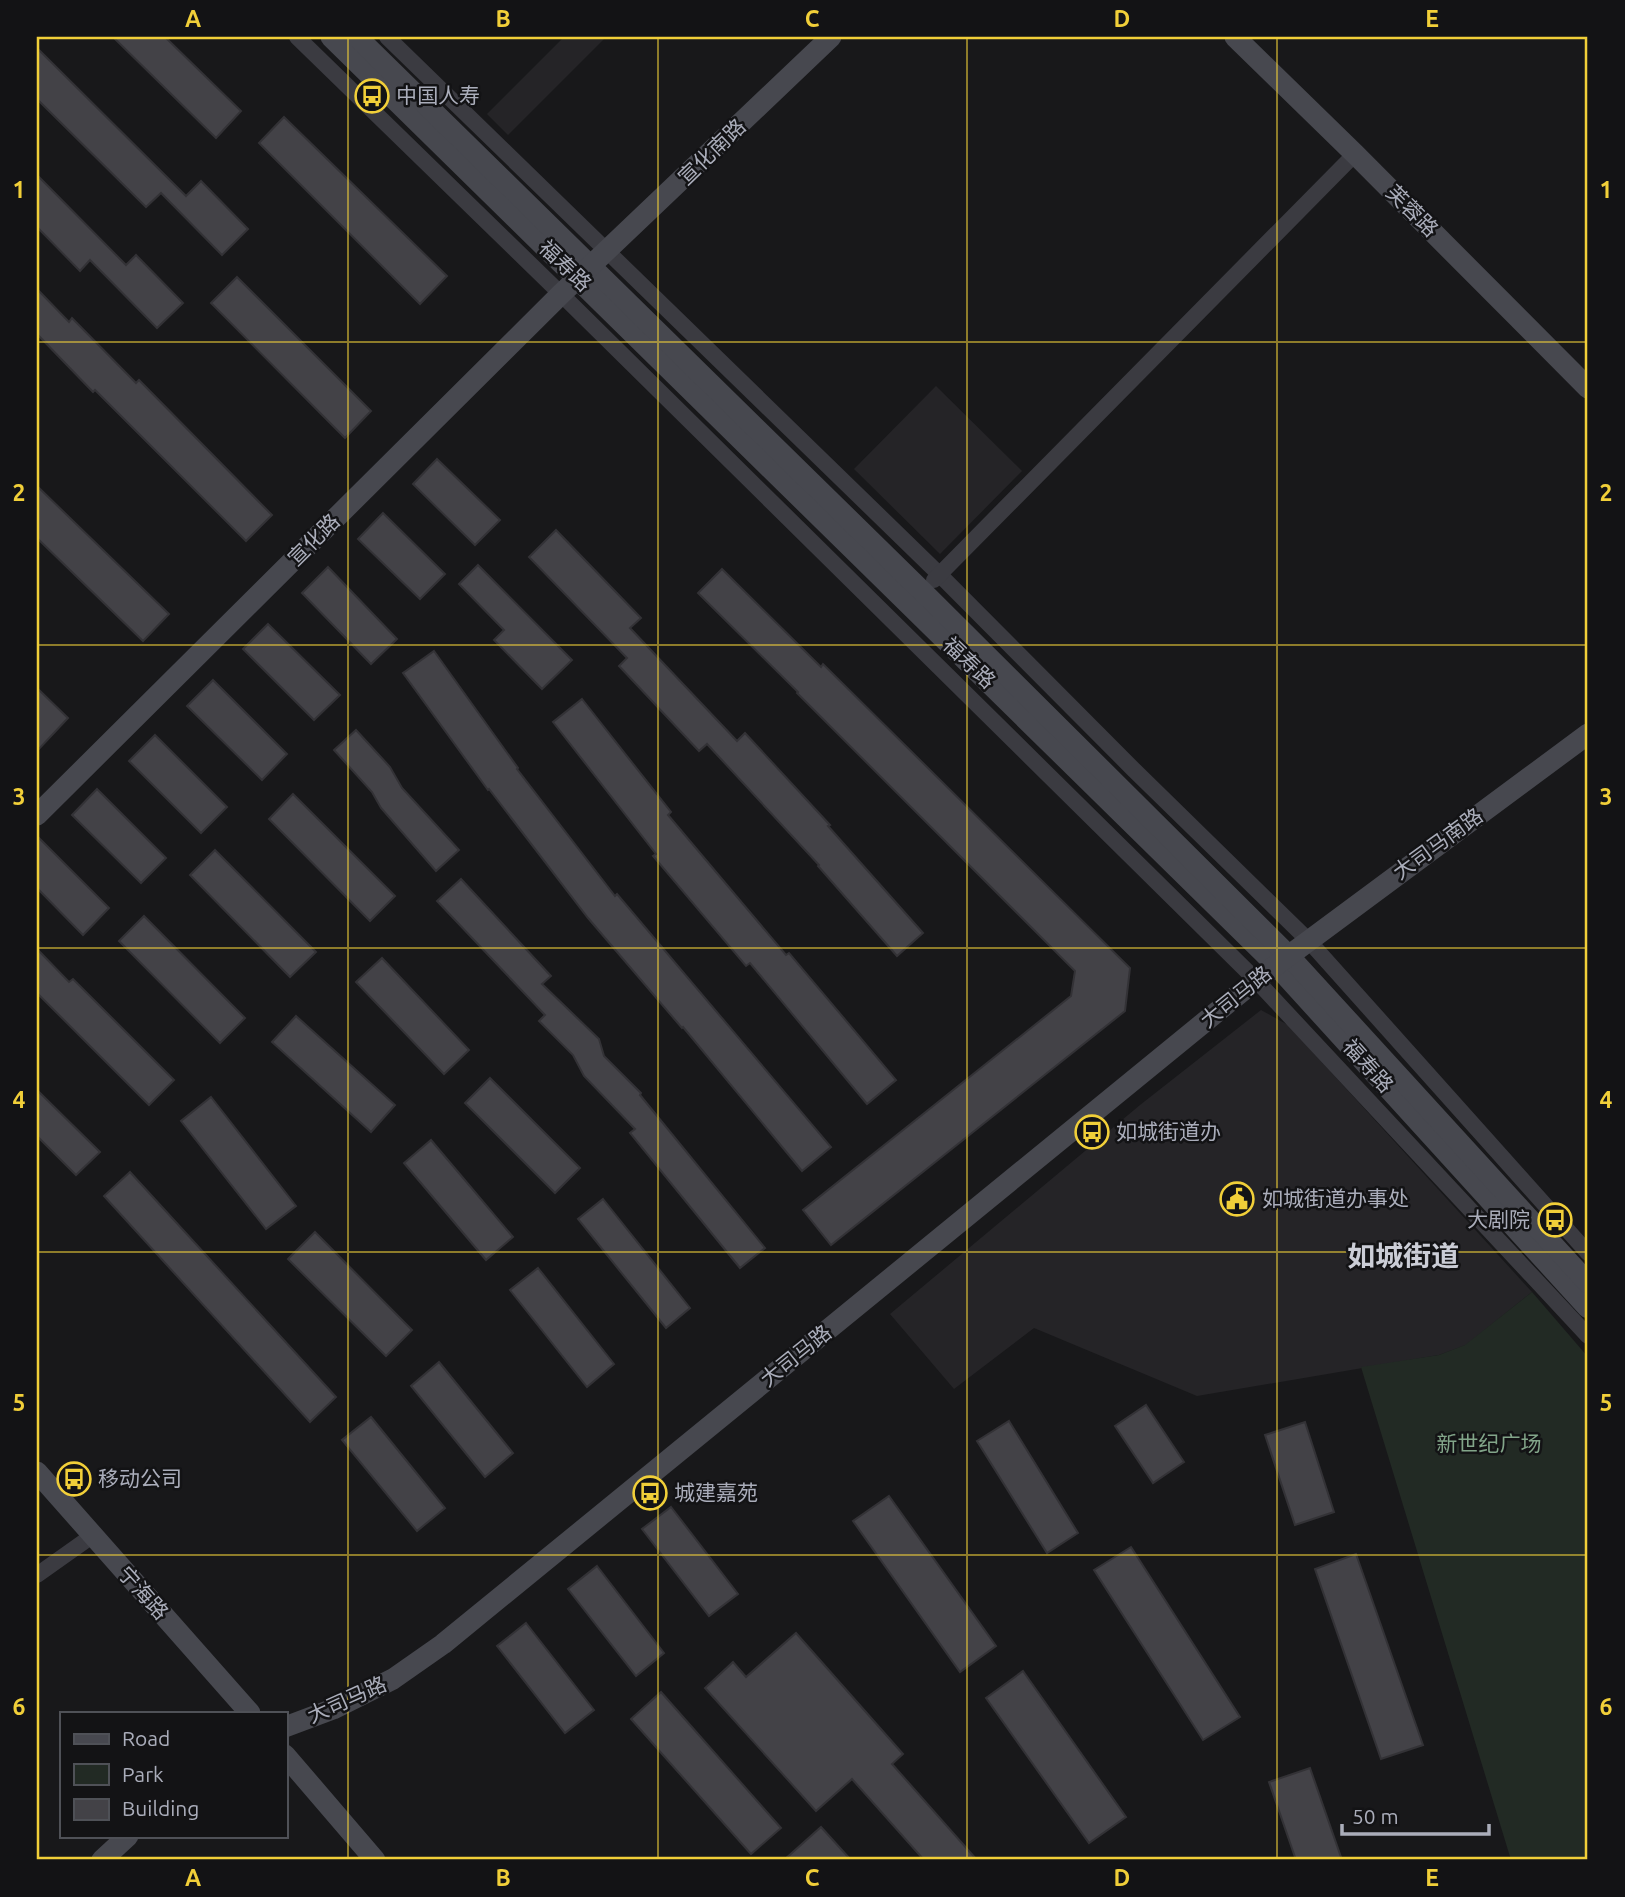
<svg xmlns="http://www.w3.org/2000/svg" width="1625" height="1897" font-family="Ubuntu,'Noto Sans SC',sans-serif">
<rect width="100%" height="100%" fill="#18181a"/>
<g fill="#252427">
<polygon points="564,37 606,37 508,135 487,114"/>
<polygon points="936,386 1022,471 940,554 854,469"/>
<polygon points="1261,1010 1288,1025 1532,1292 1466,1345 1439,1355 1197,1396 1034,1328 954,1389 890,1314 1140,1105"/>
</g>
<polygon fill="#222a24" points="1532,1292 1588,1357 1588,1860 1511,1860 1361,1367 1439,1355 1465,1345"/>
<g fill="#434247" stroke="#333236" stroke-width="2">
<polygon points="113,37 165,37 241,111 216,138"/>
<polygon points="37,48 186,196 201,181 248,229 222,255 161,193 146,207 37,99"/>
<polygon points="284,117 447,276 420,304 259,143"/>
<polygon points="37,175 126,265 136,255 183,303 157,328 90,260 80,271 37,227"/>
<polygon points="237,277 371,411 345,438 211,303"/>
<polygon points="37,289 69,322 72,318 136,383 139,380 272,515 246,541 95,390 93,392 37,334"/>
<polygon points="437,459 500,520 475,545 413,484"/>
<polygon points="37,486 169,614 143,641 37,538"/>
<polygon points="383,513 445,574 420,599 358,539"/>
<polygon points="556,530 641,618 630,628 737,741 745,733 830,825 828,826 923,933 897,956 818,866 819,865 707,744 699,751 619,666 627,658 529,557"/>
<polygon points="478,565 572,660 542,689 494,640 504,630 459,584"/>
<polygon points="328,567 397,639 371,664 302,593"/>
<polygon points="722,569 821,667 823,664 1130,968 1125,1011 831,1245 803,1210 1071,996 1075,971 797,693 798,692 698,593"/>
<polygon points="268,624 340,695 314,720 243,649"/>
<polygon points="434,651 518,768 517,769 615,896 617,894 831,1147 802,1171 683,1027 682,1028 588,918 489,789 488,790 403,673"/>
<polygon points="213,680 287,754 262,780 187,706"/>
<polygon points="37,688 68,718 37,751"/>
<polygon points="582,699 671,812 668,815 786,955 789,953 896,1080 867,1104 750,963 746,966 653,856 656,854 553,722"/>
<polygon points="356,730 390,767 402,788 459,850 436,871 381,808 372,792 334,750"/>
<polygon points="155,735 227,807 201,833 129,761"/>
<polygon points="97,789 166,858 141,883 72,815"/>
<polygon points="293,794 395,896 370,921 269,819"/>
<polygon points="37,836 109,908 83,935 37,888"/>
<polygon points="215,850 316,952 290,977 190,875"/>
<polygon points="461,879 551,976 542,984 599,1039 604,1056 641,1093 640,1095 765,1248 740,1268 630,1133 635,1129 584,1076 573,1055 539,1021 545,1015 437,901"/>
<polygon points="144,916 245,1018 220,1043 119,941"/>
<polygon points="37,949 69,982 73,979 174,1080 149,1105 37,993"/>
<polygon points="382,958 469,1050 444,1074 356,982"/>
<polygon points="296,1016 395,1105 371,1132 272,1042"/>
<polygon points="490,1078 580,1168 555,1193 465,1103"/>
<polygon points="37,1090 100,1152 76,1175 37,1136"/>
<polygon points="211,1097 296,1206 266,1229 181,1121"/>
<polygon points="431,1140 513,1237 486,1260 404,1163"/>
<polygon points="130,1172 336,1397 310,1422 104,1196"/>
<polygon points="603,1199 690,1308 666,1328 578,1219"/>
<polygon points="315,1232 412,1330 386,1356 288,1259"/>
<polygon points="538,1268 614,1364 587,1387 510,1290"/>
<polygon points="439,1362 513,1453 485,1477 411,1386"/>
<polygon points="1146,1405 1184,1462 1153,1483 1115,1426"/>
<polygon points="371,1417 445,1508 417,1531 342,1440"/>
<polygon points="1009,1421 1078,1533 1047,1553 977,1441"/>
<polygon points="1305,1422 1334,1512 1295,1525 1265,1435"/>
<polygon points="889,1496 996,1646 960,1672 853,1521"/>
<polygon points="671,1507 738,1594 709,1616 642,1529"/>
<polygon points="1131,1547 1240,1717 1203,1740 1094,1570"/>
<polygon points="1356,1554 1423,1745 1381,1759 1315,1569"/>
<polygon points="597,1566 664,1653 636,1676 568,1589"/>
<polygon points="526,1623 594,1710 565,1733 497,1646"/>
<polygon points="796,1633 903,1754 892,1764 977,1860 924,1860 852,1779 816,1811 705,1688 733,1662 746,1677"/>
<polygon points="1023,1671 1126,1817 1089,1843 986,1698"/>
<polygon points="661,1692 781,1828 751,1854 631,1719"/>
<polygon points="1310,1768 1342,1860 1296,1860 1269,1782"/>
<polygon points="821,1827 851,1860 784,1860"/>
</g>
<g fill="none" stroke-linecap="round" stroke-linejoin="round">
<g stroke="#3b3b41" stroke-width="16">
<polyline points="297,37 561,294 1256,980 1588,1336"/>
<polyline points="387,37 940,575 1133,769 1308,940 1588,1253"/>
<polyline points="934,580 1355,154"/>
<polyline points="37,1575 92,1536"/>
</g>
<g stroke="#47484f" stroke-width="21">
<polyline points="331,37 1276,965 1588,1308"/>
<polyline points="357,37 923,592 1289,956 1588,1283"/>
<polyline points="1235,37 1355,154 1588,388"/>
<polyline points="37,815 561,294 831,37"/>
<polyline points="37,1472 250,1713"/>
<polyline points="285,1727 333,1709 393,1679 443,1644 1256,980 1588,734"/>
<polyline points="285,1755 375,1860"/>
<polyline points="102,1860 128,1836"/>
</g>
</g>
<path fill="none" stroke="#f1cf39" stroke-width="2" stroke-opacity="0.55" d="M348,37V1860M658,37V1860M967,37V1860M1277,37V1860M37,342H1588M37,645H1588M37,948H1588M37,1252H1588M37,1555H1588"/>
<defs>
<symbol id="bus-ring" viewBox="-11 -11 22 22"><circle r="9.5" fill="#131315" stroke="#f1cf39" stroke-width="1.5"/><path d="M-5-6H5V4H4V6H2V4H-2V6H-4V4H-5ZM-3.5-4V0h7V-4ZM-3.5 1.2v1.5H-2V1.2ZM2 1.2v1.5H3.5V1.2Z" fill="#f1cf39"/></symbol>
<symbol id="civic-ring" viewBox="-11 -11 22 22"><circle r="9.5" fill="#131315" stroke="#f1cf39" stroke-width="1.5"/><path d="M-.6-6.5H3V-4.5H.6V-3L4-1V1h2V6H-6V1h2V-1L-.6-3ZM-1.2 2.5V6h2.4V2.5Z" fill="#f1cf39"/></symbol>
</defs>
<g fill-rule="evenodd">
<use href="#bus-ring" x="353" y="77" width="38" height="38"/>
<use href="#bus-ring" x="1073" y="1113" width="38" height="38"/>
<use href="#civic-ring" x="1218" y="1180" width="38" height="38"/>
<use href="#bus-ring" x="1536" y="1201" width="38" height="38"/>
<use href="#bus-ring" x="55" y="1460" width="38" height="38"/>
<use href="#bus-ring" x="631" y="1474" width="38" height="38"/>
</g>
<g text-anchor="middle" stroke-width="5" stroke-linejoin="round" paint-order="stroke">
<g font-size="21" fill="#aaadba" stroke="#131315" text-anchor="start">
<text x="396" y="103">中国人寿</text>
<text x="1116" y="1139">如城街道办</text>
<text x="1262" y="1206">如城街道办事处</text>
<text x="1530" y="1227" text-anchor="end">大剧院</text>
<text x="98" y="1486">移动公司</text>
<text x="674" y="1500">城建嘉苑</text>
</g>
<g font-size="21" fill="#aaadba" stroke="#131315">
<text transform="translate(712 152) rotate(-44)" y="7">宣化南路</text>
<text transform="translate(1412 211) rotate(45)" y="7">芙蓉路</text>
<text transform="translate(565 266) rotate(44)" y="7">福寿路</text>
<text transform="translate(314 540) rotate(-45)" y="7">宣化路</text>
<text transform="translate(969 663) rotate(44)" y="7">福寿路</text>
<text transform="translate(1438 844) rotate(-36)" y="7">大司马南路</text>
<text transform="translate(1236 997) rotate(-39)" y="7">大司马路</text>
<text transform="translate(1368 1066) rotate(48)" y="7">福寿路</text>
<text transform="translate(796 1356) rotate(-39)" y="7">大司马路</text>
<text transform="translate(143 1593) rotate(48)" y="7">宁海路</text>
<text transform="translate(347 1700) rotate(-24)" y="7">大司马路</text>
</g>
<g font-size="21" fill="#82a589" stroke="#131315">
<text x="1489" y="1451">新世纪广场</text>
</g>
<g font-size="28" font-weight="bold" fill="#cbcdd6" stroke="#131315">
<text x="1403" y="1266">如城街道</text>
</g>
</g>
<rect width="1625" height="1897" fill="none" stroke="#131315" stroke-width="77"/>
<rect x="60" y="1712" width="228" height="126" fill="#131315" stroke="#4f5157" stroke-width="2"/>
<rect x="74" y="1734" width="35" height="10" fill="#47484f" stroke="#4f5157" stroke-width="2"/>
<text x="122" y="1746" font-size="21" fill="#aaadba">Road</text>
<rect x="74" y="1764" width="35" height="21" fill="#222a24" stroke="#4f5157" stroke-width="2"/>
<text x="122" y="1782" font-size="21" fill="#aaadba">Park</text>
<rect x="74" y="1799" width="35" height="21" fill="#434247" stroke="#4f5157" stroke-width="2"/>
<text x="122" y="1816" font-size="21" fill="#aaadba">Building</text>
<path d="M1342 1824v10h147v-10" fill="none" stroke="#aaadba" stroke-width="3.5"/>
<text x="1352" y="1824" font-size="21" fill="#aaadba" stroke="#131315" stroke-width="5" paint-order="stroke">50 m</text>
<rect x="38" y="38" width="1548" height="1820" fill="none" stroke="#f1cf39" stroke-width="2.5"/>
<g font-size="23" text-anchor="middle" font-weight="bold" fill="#f1cf39">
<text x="193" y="27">A</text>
<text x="503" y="27">B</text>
<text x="812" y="27">C</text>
<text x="1122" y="27">D</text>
<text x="1432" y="27">E</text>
<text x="19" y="198">1</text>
<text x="1606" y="198">1</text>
<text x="19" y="501">2</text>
<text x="1606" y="501">2</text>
<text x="19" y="805">3</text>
<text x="1606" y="805">3</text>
<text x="19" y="1108">4</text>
<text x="1606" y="1108">4</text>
<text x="19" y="1411">5</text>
<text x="1606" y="1411">5</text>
<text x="19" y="1715">6</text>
<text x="1606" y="1715">6</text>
<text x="193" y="1886">A</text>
<text x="503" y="1886">B</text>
<text x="812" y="1886">C</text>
<text x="1122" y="1886">D</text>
<text x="1432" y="1886">E</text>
</g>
</svg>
